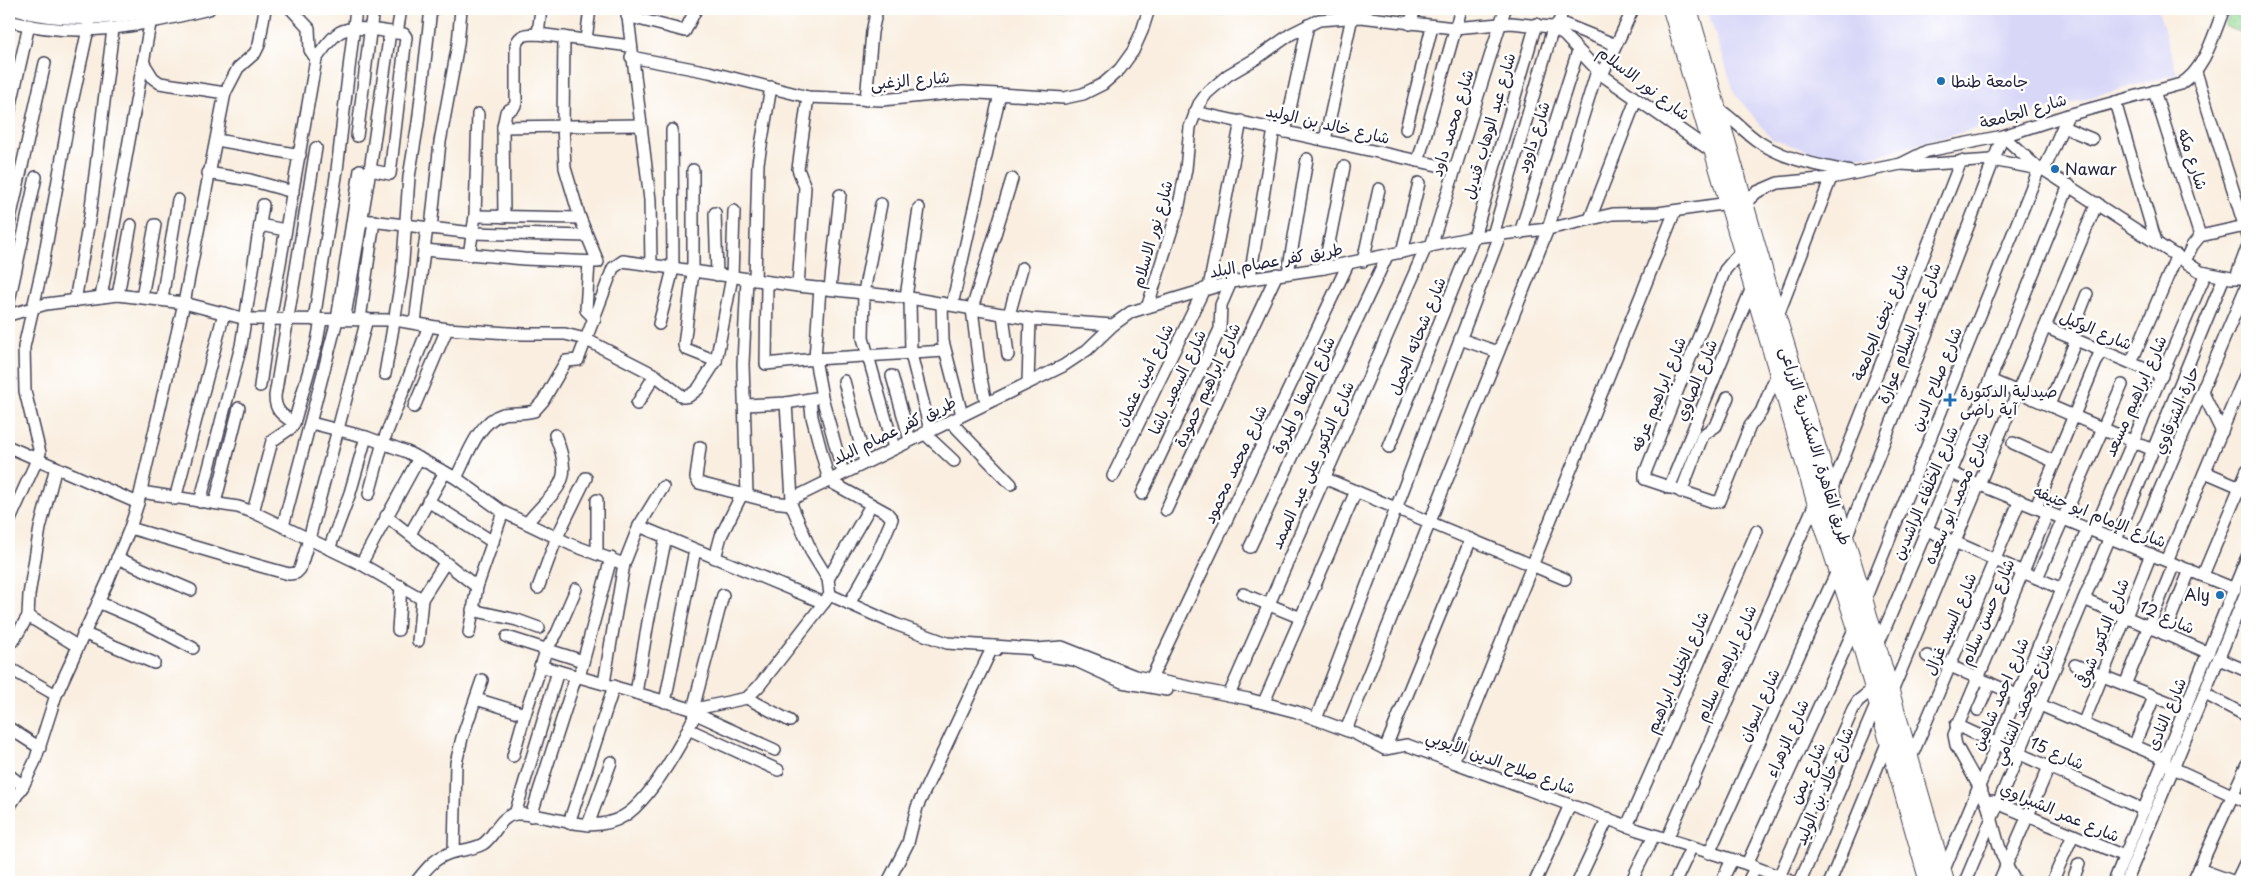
<svg xmlns="http://www.w3.org/2000/svg" width="2256" height="891" font-family="'Playpen Sans','Playpen Sans Arabic',sans-serif">
<defs>
<pattern id="park-dots" width="8" height="8" patternUnits="userSpaceOnUse" patternTransform="scale(1.25)"><rect width="8" height="8" fill="#97dd97"/><path d="M2 2h.1M6 6h.1" fill="none" stroke="#82bd83" stroke-width="1.8" stroke-linecap="round"/></pattern>
</defs>
<rect width="100%" height="100%" fill="#fff"/>
<filter id="ink" filterUnits="userSpaceOnUse"><feTurbulence type="fractalNoise" baseFrequency=".02" numOctaves="2"/><feDisplacementMap in="SourceGraphic" scale="10" xChannelSelector="R" yChannelSelector="G"/><feConvolveMatrix kernelMatrix="1 2 1 2 8 2 1 2 1" color-interpolation-filters="sRGB"/></filter>
<filter id="wash" filterUnits="userSpaceOnUse"><feTurbulence type="fractalNoise" baseFrequency=".0096" numOctaves="4" result="noise"/><feDisplacementMap in="SourceGraphic" scale="20" xChannelSelector="R" yChannelSelector="G"/><feGaussianBlur stdDeviation="1.12" result="paint"/><feColorMatrix in="noise" values="0 0 0 0 0 0 0 0 0 0 0 0 0 0 0 0 0 1.4 0 .05"/><feComposite in="paint" operator="in"/></filter>
<g filter="url(#wash)">
<rect width="100%" height="100%" fill="#f9eedf"/>
<polygon fill="#d8d7f8" points="1707,9 2158,9 2177,74 1878,155 1831,159 1772,139 1735,94"/>
<polygon fill="url(#park-dots)" stroke="#5c8069" points="2232,9 2247,9 2247,35 2225,26"/>
</g>
<g filter="url(#ink)">
<g fill="none" stroke-linecap="round" stroke-linejoin="round">
<defs>
<g id="minor">
<path d="M11,9C62,23 111,21 162,9"/>
<polyline points="291,9 309,28 310,50 316,59"/>
<polyline points="627,9 650,200 651,265"/>
<polyline points="627,16 685,31 696,9"/>
<path d="M9,21C82,40 138,26 209,9"/>
<polyline points="1559,22 1616,45"/>
<polyline points="1410,24 1415,9"/>
<polyline points="397,33 401,9"/>
<polyline points="538,34 541,9"/>
<polyline points="586,39 590,9"/>
<polyline points="631,57 709,72 808,97 882,100 963,92 1064,98 1083,94 1103,84 1120,69 1133,51 1142,31 1149,9"/>
<polyline points="143,62 153,78 160,83 225,93"/>
<polyline points="2196,72 2247,234"/>
<polyline points="1602,75 1633,9"/>
<polyline points="2154,91 2200,236"/>
<polyline points="866,100 872,32 877,9"/>
<polyline points="2115,102 2156,242"/>
<path d="M1717,108C1733,118 1744,132 1759,142C1787,161 1819,165 1851,172"/>
<polyline points="1195,112 1455,169"/>
<polyline points="9,113 29,25"/>
<polyline points="503,127 641,125"/>
<polyline points="2063,127 2092,139"/>
<polyline points="1406,129 1432,27"/>
<polyline points="1285,132 1308,25"/>
<polyline points="357,136 373,9"/>
<polyline points="2003,136 2038,168"/>
<polyline points="217,140 300,155"/>
<polyline points="1325,140 1352,17"/>
<polyline points="1418,161 1461,9"/>
<polyline points="1901,164 1917,165 1992,160 2044,170 2201,272 2231,278 2247,278"/>
<polyline points="693,170 693,272 684,345 686,349 716,361"/>
<polyline points="2044,170 2068,115"/>
<polyline points="208,173 250,180 293,192"/>
<polyline points="881,204 864,292 863,338 894,448"/>
<path d="M1744,204L1757,192L1778,183L1831,178L1901,164L1927,151L2003,136L2068,115L2181,84C2206,68 2213,35 2224,9"/>
<polyline points="715,213 717,275"/>
<polyline points="475,216 580,218"/>
<path d="M504,217L503,127L506,112L514,107L516,103V45C519,34 528,34 538,34L630,46"/>
<polyline points="1590,219 1636,100"/>
<polyline points="362,220 473,233 587,236"/>
<polyline points="9,224 45,63"/>
<polyline points="260,225 285,230"/>
<polyline points="431,228 440,142 458,44 461,9"/>
<polyline points="1520,233 1578,51"/>
<polyline points="1493,235 1553,28 1559,22 1563,9"/>
<polyline points="1431,246 1505,9"/>
<polyline points="424,250 524,259 598,262 580,218 565,168 563,125 564,37"/>
<polyline points="1402,252 1419,183"/>
<polyline points="1744,253 1736,257 1725,270 1645,473 1645,479 1714,502 1720,501 1750,426 1761,412 1778,371"/>
<polyline points="469,255 475,216 478,114"/>
<polyline points="1363,261 1379,189"/>
<polyline points="2185,261 2192,246 2200,236 2245,226"/>
<polyline points="589,262 586,310 595,319"/>
<polyline points="1324,268 1344,167"/>
<polyline points="2238,272 2247,248"/>
<polyline points="1288,273 1307,159"/>
<polyline points="1250,277 1274,129"/>
<polyline points="747,279 743,364 747,495"/>
<polyline points="755,280 758,163 771,87"/>
<polyline points="767,282 766,364 815,359 945,351"/>
<polyline points="798,286 805,187 798,169 808,97"/>
<polyline points="1209,287 1241,121"/>
<polyline points="820,288 815,359 822,397 843,473"/>
<polyline points="830,289 840,195"/>
<polyline points="118,295 131,225"/>
<polyline points="101,297 150,24 150,12"/>
<polyline points="142,297 155,225"/>
<polyline points="906,297 919,208"/>
<polyline points="910,298 911,354 930,430"/>
<polyline points="162,299 178,200"/>
<polyline points="9,301 36,177"/>
<polyline points="75,301 90,215 113,29"/>
<polyline points="942,303 943,341 962,415"/>
<polyline points="952,305 1000,94"/>
<polyline points="1148,305 1178,210 1186,169 1190,127 1199,104 1207,93 1228,75 1257,58 1291,34 1319,20 1361,17 1454,28 1511,23 1551,27 1564,35 1602,75 1714,153"/>
<polyline points="1003,314 1008,355"/>
<polyline points="9,315 46,304 118,295 184,303 246,319 395,320 447,329 523,334 565,334 585,339 655,375 683,397 689,396 698,389 716,361 732,277 734,211"/>
<polyline points="1009,315 1022,268"/>
<polyline points="345,316 370,170 390,32"/>
<polyline points="1777,318 1831,178"/>
<polyline points="360,319 374,221"/>
<polyline points="314,320 337,170 356,9"/>
<polyline points="415,323 427,227"/>
<polyline points="659,324 673,269 672,130"/>
<polyline points="2045,327 2162,376"/>
<polyline points="2070,337 2087,294"/>
<polyline points="1460,339 1498,352"/>
<polyline points="2131,363 2177,255"/>
<polyline points="385,374 402,275 409,177 418,123 431,9"/>
<polyline points="892,376 910,440"/>
<polyline points="1990,380 2153,450"/>
<polyline points="844,381 865,462"/>
<polyline points="1028,383 1030,319"/>
<path d="M260,386L267,337L316,59C323,50 330,38 340,32C354,24 388,32 404,34L406,37L390,174L370,170"/>
<polyline points="2202,391 2222,432"/>
<polyline points="810,399 812,417 829,481 887,513 892,519 877,554 849,604"/>
<polyline points="786,403 792,499"/>
<polyline points="986,403 980,373 972,309 1012,179"/>
<polyline points="637,404 655,375"/>
<polyline points="746,405 786,403 816,398"/>
<polyline points="2049,405 2076,340"/>
<polyline points="414,407 447,329"/>
<polyline points="950,421 1011,484"/>
<path d="M294,423C282,415 275,411 275,396L316,148"/>
<polyline points="311,423 366,437 407,452 456,478 503,512 572,545 624,564"/>
<polyline points="924,433 954,461"/>
<polyline points="2013,443 2055,462"/>
<polyline points="9,447 138,503"/>
<polyline points="700,447 696,478 699,483 772,502 791,504"/>
<polyline points="1389,447 1474,237 1536,24"/>
<polyline points="2205,472 2247,490"/>
<polyline points="1951,473 2235,589"/>
<polyline points="1113,476 1204,289"/>
<path d="M456,478C467,457 478,421 503,414C513,412 524,414 534,411L543,401L566,361L578,360L613,268L623,261L798,286L910,298L1030,319L1113,325"/>
<polyline points="1324,478 1565,579"/>
<polyline points="1669,488 1753,285"/>
<polyline points="141,492 238,507 253,512 361,564 422,599"/>
<polyline points="1681,492 1703,435 1716,426 1728,397"/>
<polyline points="1830,493 1961,161"/>
<polyline points="369,494 383,442 429,326"/>
<polyline points="1142,494 1220,329 1221,305 1231,282"/>
<polyline points="175,499 224,313"/>
<polyline points="428,501 493,542"/>
<polyline points="200,502 241,346 263,205"/>
<polyline points="215,503 239,408"/>
<polyline points="791,504 792,499 802,494 1063,366 1087,350 1113,325 1131,312 1231,282 1324,268 1474,237 1548,229 1613,214 1658,213 1729,203"/>
<polyline points="2036,507 2101,350"/>
<polyline points="1166,510 1277,274"/>
<polyline points="253,512 272,441 291,428 294,423 317,342 321,320"/>
<polyline points="386,516 477,587"/>
<polyline points="9,522 40,453 25,391 24,347 43,264 71,107 90,20"/>
<path d="M527,523C556,487 576,485 555,435"/>
<polyline points="283,526 337,320 360,170"/>
<polyline points="639,526 824,603"/>
<polyline points="130,528 260,566 289,574 296,573 300,569 309,539 367,319"/>
<polyline points="1927,530 2062,589"/>
<polyline points="2094,531 2206,273"/>
<polyline points="410,534 445,472"/>
<polyline points="666,537 648,622 636,693 698,711"/>
<polyline points="1845,540 1918,356 2003,136"/>
<polyline points="2116,540 2224,277"/>
<polyline points="1250,547 1387,256"/>
<polyline points="2135,548 2247,285"/>
<polyline points="329,549 350,493 366,437"/>
<polyline points="597,554 597,500"/>
<polyline points="117,558 191,590"/>
<polyline points="715,558 721,536 742,494"/>
<polyline points="2167,561 2247,371"/>
<polyline points="361,564 419,458"/>
<polyline points="2203,575 2247,470"/>
<polyline points="2037,578 2122,385"/>
<polyline points="828,579 871,505"/>
<polyline points="538,588 557,537 586,478"/>
<polyline points="1243,594 1301,618"/>
<polyline points="830,595 895,624 947,643 1037,649 1062,647 1135,676 1248,699 1297,712 1356,734 1385,749 1407,745 1638,830 1747,864 1793,882"/>
<polyline points="2084,599 2209,653"/>
<polyline points="98,602 142,621 193,648"/>
<polyline points="1864,602 2039,169"/>
<polyline points="472,610 517,620 539,628"/>
<polyline points="28,616 77,646"/>
<polyline points="398,630 401,586"/>
<polyline points="83,633 154,663"/>
<polyline points="469,633 477,587 503,512"/>
<polyline points="2164,634 2190,570"/>
<polyline points="507,637 583,661"/>
<polyline points="418,641 422,599 445,563"/>
<polyline points="9,643 14,640 28,616 29,595 40,528 56,467"/>
<polyline points="1877,647 1990,380 2069,185"/>
<polyline points="1037,654 1074,660 1122,682 1167,690"/>
<polyline points="1927,656 2165,759"/>
<polyline points="2219,659 2247,671"/>
<polyline points="2075,665 2186,709"/>
<polyline points="540,666 636,693"/>
<polyline points="9,668 56,695"/>
<polyline points="579,677 611,558"/>
<polyline points="1151,679 1348,264"/>
<polyline points="604,683 624,564 639,526 663,487"/>
<polyline points="2125,685 2174,564"/>
<polyline points="1891,694 2097,203"/>
<polyline points="2205,694 2247,716"/>
<polyline points="1229,695 1426,247"/>
<polyline points="747,698 790,721"/>
<polyline points="476,699 525,714 513,756"/>
<polyline points="665,702 695,550"/>
<polyline points="1264,702 1356,491"/>
<polyline points="693,709 723,595"/>
<polyline points="1978,710 1990,683"/>
<polyline points="525,714 547,648 557,633 576,589"/>
<polyline points="696,714 775,750"/>
<polyline points="1316,719 1500,235"/>
<polyline points="2083,724 2151,554"/>
<polyline points="1956,725 2144,810"/>
<polyline points="9,728 40,748"/>
<polyline points="688,729 778,770"/>
<polyline points="1346,730 1548,229 1597,71"/>
<polyline points="2134,746 2154,697"/>
<polyline points="1385,749 1471,539"/>
<polyline points="1910,760 2020,500"/>
<polyline points="1453,762 1675,211"/>
<polyline points="2169,766 2247,802"/>
<polyline points="9,775 23,786"/>
<polyline points="1992,801 2124,856"/>
<polyline points="9,807 23,786 35,761 56,695 108,581 130,528 138,503 184,303 225,93 238,68 255,53 259,45 265,9"/>
<polyline points="515,814 558,671"/>
<polyline points="531,816 576,676"/>
<polyline points="569,823 614,686"/>
<polyline points="588,825 611,762"/>
<polyline points="1627,826 1757,531"/>
<polyline points="1667,839 1816,501"/>
<polyline points="454,852 456,763 462,738 482,680"/>
<polyline points="1709,853 1838,569"/>
<polyline points="1747,864 1856,625"/>
<polyline points="2199,869 2235,882"/>
<polyline points="1943,872 2088,528"/>
<polyline points="1779,877 1853,709 1858,701 1873,689"/>
<path d="M416,882C427,868 436,856 454,852C463,850 474,849 483,844C495,836 500,815 516,814C552,813 590,837 624,816C646,803 669,764 682,741C688,731 692,718 700,708L747,698L759,686L830,595L828,579L812,553L791,504"/>
<polyline points="888,882 908,843 917,807 993,646 996,650"/>
<polyline points="1535,882 1570,805"/>
<polyline points="1578,882 1608,818"/>
<polyline points="1631,882 1654,835"/>
<polyline points="1675,882 1691,848"/>
<polyline points="1721,882 1732,860"/>
<polyline points="1748,882 1755,868"/>
<polyline points="1800,882 1877,703"/>
<polyline points="1830,882 1888,741"/>
<polyline points="1965,882 2110,537"/>
<polyline points="1999,882 2049,767"/>
<path d="M2016,882C1999,857 1997,835 1988,807C1982,789 1965,763 1956,745L1954,735L2048,512"/>
<polyline points="2052,882 2073,835"/>
<polyline points="2072,882 2079,864"/>
<polyline points="2114,882 2247,557"/>
<polyline points="2126,882 2247,590"/>
<polyline points="2193,882 2247,764"/>
<polyline points="2236,882 2247,859"/>
</g>
<g id="highway">
<polyline points="1672,9 1816,501 1856,625 1929,882"/>
<polyline points="1688,9 1777,318 1864,602 1945,882"/>
</g>
</defs>
<use href="#minor" stroke="#424154" stroke-width="14"/>
<use href="#highway" stroke="#424154" stroke-width="20"/>
<use href="#minor" stroke="#fff" stroke-width="11"/>
<use href="#highway" stroke="#fff" stroke-width="18"/>
</g>
</g>
<g fill="#1f6fb2" stroke="#fff" stroke-width="2">
<circle cx="1941" cy="81" r="5"/>
<circle cx="2055" cy="169" r="5"/>
<path d="M1947.5 392.5h5v5h5v5h-5v5h-5v-5h-5v-5h5z"/>
<circle cx="2220" cy="595" r="5"/>
</g>
<g text-anchor="middle" stroke-width="5" stroke-linejoin="round" paint-order="stroke">
<g font-size="16" fill="#22223b" stroke="#fff">
<text transform="translate(910 80) rotate(-5)" y="6">شارع الزغبى</text>
<text transform="translate(1644 83) rotate(37)" y="6">شارع نور الاسلام</text>
<text transform="translate(2023 111) rotate(-16)" y="6">شارع الجامعة</text>
<text transform="translate(1452 123) rotate(-73)" y="6">شارع محمد داود</text>
<text transform="translate(1328 124) rotate(13)" y="6">شارع خالد بن الوليد</text>
<text transform="translate(1489 126) rotate(-74)" y="6">شارع عبد الوهاب قنديل</text>
<text transform="translate(1533 137) rotate(-72)" y="6">شارع داوود</text>
<text transform="translate(2193 159) rotate(72)" y="6">شارع مكه</text>
<text transform="translate(1152 234) rotate(-74)" y="6">شارع نور الاسلام</text>
<text transform="translate(1276 260) rotate(-10)" y="6">طريق كفر عصام البلد</text>
<text transform="translate(1880 322) rotate(-68)" y="6">شارع نجف الجامعة</text>
<text transform="translate(2096 330) rotate(23)" y="6">شارع الوكيل</text>
<text transform="translate(1909 333) rotate(-69)" y="6">شارع عبد السلام عوارة</text>
<text transform="translate(1417 336) rotate(-68)" y="6">شارع شحاته الجمل</text>
<text transform="translate(1144 375) rotate(-64)" y="6">شارع أمين عثمان</text>
<text transform="translate(1936 379) rotate(-68)" y="6">شارع صلاح الدين</text>
<text transform="translate(1696 380) rotate(-68)" y="6">شارع الصاوي</text>
<text transform="translate(1177 382) rotate(-65)" y="6">شارع السعيد باشا</text>
<text transform="translate(1207 385) rotate(-65)" y="6">شارع ابراهيم حمودة</text>
<text transform="translate(1658 394) rotate(-68)" y="6">شارع ابراهيم عرفه</text>
<text transform="translate(1303 395) rotate(-65)" y="6">شارع الصفا و المروة</text>
<text transform="translate(2135 396) rotate(-66)" y="6">شارع ابراهيم مسعد</text>
<text transform="translate(2176 410) rotate(-67)" y="6">حارة الشرقاوي</text>
<text transform="translate(894 430) rotate(-26)" y="6">طريق كفر عصام البلد</text>
<text transform="translate(1816 446) rotate(73)" y="6">طريق القاهرة, الاسكندرية الزراعى</text>
<text transform="translate(1235 464) rotate(-65)" y="6">شارع محمد محمود</text>
<text transform="translate(1312 465) rotate(-66)" y="6">شارع الدكتور على عبد الصمد</text>
<text transform="translate(1925 493) rotate(-67)" y="6">شارع الخلفاء الراشدين</text>
<text transform="translate(1956 498) rotate(-67)" y="6">شارع محمد ابو سعده</text>
<text transform="translate(2100 516) rotate(22)" y="6">شارع الإمام ابو حنيفه</text>
<text transform="translate(1987 612) rotate(-67)" y="6">شارع حسن سلام</text>
<text transform="translate(2167 617) rotate(24)" y="6">شارع 12</text>
<text transform="translate(1950 624) rotate(-67)" y="6">شارع السيد غزال</text>
<text transform="translate(2102 633) rotate(-68)" y="6">شارع الدكتور شوقى</text>
<text transform="translate(1726 663) rotate(-66)" y="6">شارع ابراهيم سلام</text>
<text transform="translate(1677 672) rotate(-66)" y="6">شارع الخليل ابراهيم</text>
<text transform="translate(2000 694) rotate(-67)" y="6">شارع احمد شاهين</text>
<text transform="translate(2023 704) rotate(-67)" y="6">شارع محمد الشامي</text>
<text transform="translate(1759 705) rotate(-66)" y="6">شارع اسوان</text>
<text transform="translate(2166 714) rotate(-67)" y="6">شارع النادى</text>
<text transform="translate(1787 738) rotate(-66)" y="6">شارع الزهراء</text>
<text transform="translate(2057 753) rotate(24)" y="6">شارع 15</text>
<text transform="translate(1501 762) rotate(20)" y="6">شارع صلاح الدين الأيوبي</text>
<text transform="translate(1807 773) rotate(-66)" y="6">شارع يمن</text>
<text transform="translate(1824 786) rotate(-67)" y="6">شارع خالد بن الوليد</text>
<text transform="translate(2060 812) rotate(23)" y="6">شارع عمر الشبراوي</text>
</g>
<g font-size="16" fill="#22223b" stroke="#fff" text-anchor="start">
<text x="1951" y="87">جامعة طنطا</text>
<text x="2065" y="175">Nawar</text>
<text x="1960" y="397">صيدلية الدكتورة<tspan x="1960" dy="18">آية راضى</tspan></text>
<text x="2210" y="601" text-anchor="end">Aly</text>
</g>
</g>
<rect width="2256" height="891" fill="none" stroke="#fff" stroke-width="30"/>
</svg>
